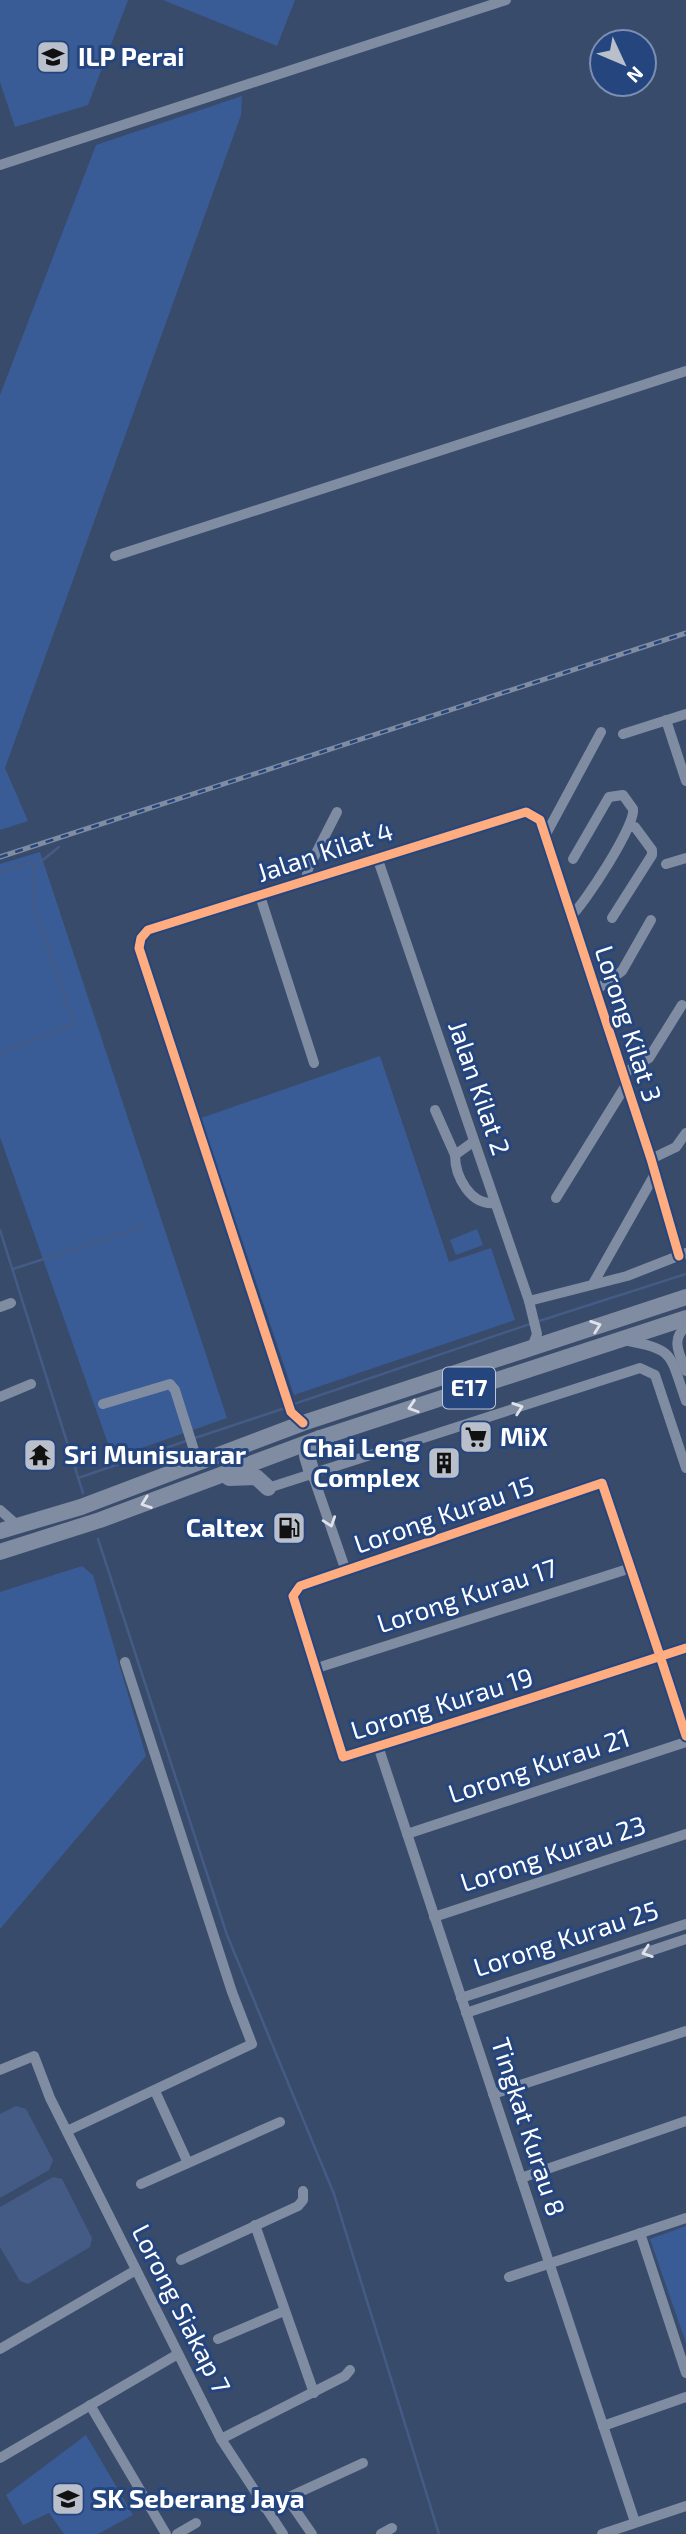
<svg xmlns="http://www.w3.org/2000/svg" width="686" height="2534" font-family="'Exo 2',sans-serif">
<rect width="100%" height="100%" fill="#394b6b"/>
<g fill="#395b96">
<polygon points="0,0 128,0 88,105 15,127 0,82"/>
<polygon points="163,0 295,0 277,46"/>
<polygon points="242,96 241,115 5,768 28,821 0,830 0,395 96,145"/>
<polygon points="40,852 227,1418 113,1458 0,1137 0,864"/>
<polygon points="380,1056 449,1262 491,1248 515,1320 294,1395 201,1118"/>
<polygon points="477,1229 483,1245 456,1255 450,1240"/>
<polygon points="82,1566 93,1575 146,1756 0,1929 0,1592"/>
<polygon points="686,2226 686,2343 650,2239"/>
<polygon points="86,2435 133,2515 98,2534 64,2534 49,2513 23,2525 6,2495"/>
</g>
<g fill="#445b85">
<polygon points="16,2106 26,2109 53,2160 49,2170 0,2198 0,2114"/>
<polygon points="53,2177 62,2179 92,2238 90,2247 28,2284 20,2281 0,2247 0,2207"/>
</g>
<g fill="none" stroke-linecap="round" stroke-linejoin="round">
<g stroke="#445b85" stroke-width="2.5">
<polyline points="0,872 32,862 34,867"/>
<polyline points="0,1053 74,1024 35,909 34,867 59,847"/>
<polyline points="0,1230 83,1493"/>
<polyline points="13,1269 145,1226"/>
<polyline points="536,1322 686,1274"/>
<polyline points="291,1405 530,1324"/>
<polyline points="195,1438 285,1408"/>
<polyline points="78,1478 189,1440"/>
<polyline points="98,1539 227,1935 334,2194 439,2534"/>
</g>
<g stroke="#7f8ca1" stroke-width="10">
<polyline points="0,165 506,0"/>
<polyline points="115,556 686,371"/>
<polyline points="666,720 686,781"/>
<polyline points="623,734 686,714"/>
<polyline points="545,836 601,732"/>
<polyline points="377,857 529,1301 537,1334 532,1347"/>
<polyline points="666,864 686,858"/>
<polyline points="306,880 308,869 337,812"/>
<polyline points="260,896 314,1063"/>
<path d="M571,916C585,903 636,825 633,809L623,795L609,797L573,859"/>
<polyline points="612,918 652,855 652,850 635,827 630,827"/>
<polyline points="595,991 622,971 651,920"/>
<polyline points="623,1074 649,1058 682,1005"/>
<polyline points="435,1110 455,1155"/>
<path d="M473,1142L455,1155C455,1177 471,1206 495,1203"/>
<polyline points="651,1159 676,1147 686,1133"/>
<polyline points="556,1198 626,1085"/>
<polyline points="594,1282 655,1174"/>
<polyline points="529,1301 627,1276 686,1253"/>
<polyline points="0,1307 11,1303"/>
<path d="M686,1327C670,1339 680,1355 686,1371"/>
<path d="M624,1340C676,1350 669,1353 686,1401"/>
<polyline points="0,1397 31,1384"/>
<polyline points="103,1404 170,1384 175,1390 198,1463"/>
<polyline points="303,1423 291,1412 139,948 141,938 148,930 526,812 540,820 651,1159 679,1256"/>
<polyline points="312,1473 346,1571"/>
<polyline points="268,1488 640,1368 655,1375 686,1468"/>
<polyline points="0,1510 18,1526"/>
<path d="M686,1648C572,1685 457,1722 343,1757L293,1596L300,1586L602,1483C630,1567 659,1651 686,1736"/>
<polyline points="317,1668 631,1568"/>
<polyline points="378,1746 635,2522"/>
<polyline points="407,1834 686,1742"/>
<polyline points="434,1917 686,1834"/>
<polyline points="461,1998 686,1924"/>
<polyline points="466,2013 686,1939"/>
<polyline points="0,2070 34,2056 50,2098 221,2439 283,2534"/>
<polyline points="155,2091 187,2161"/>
<polyline points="493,2094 686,2031"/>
<polyline points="67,2131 252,2044 232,1992 125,1662"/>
<polyline points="521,2178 686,2121"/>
<polyline points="141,2184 280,2122"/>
<polyline points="255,2225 314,2393"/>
<polyline points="640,2233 686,2373"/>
<polyline points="181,2260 298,2206 303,2200 303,2191"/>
<polyline points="509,2277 686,2218"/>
<polyline points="218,2339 284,2311"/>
<polyline points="0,2349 136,2270"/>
<polyline points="90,2405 166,2534"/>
<polyline points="603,2426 686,2397"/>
<polyline points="221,2439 345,2376 350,2370"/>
<polyline points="0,2458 178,2354"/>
<polyline points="287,2498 312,2534"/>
<polyline points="265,2508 363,2463"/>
<polyline points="177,2534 196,2523"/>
<polyline points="381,2534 392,2528"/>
<polyline points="602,2534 686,2506"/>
</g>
<g stroke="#808ca1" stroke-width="16">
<polyline points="312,1473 307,1456 320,1438"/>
<polyline points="229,1478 256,1477 268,1488"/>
<polyline points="0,1531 81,1507 303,1423 686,1297"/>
<polyline points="0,1552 100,1520 320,1438 686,1318"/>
</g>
<defs>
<polyline id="rail" points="0,857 686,633"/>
</defs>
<use href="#rail" stroke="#808ca1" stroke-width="5"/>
<use href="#rail" stroke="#25457f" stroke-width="2.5" stroke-dasharray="8" stroke-linecap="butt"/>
<defs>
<g id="cycleway">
<polyline points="303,1423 291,1412 139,948 141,938 148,930 526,812 540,820 651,1159 679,1256"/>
<path d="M686,1648C572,1685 457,1722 343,1757L293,1596L300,1586L602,1483C630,1567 659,1651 686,1736"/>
</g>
</defs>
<use href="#cycleway" stroke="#25457f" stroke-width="13"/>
<use href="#cycleway" stroke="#ffac80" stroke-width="9"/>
</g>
<defs><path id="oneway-chevron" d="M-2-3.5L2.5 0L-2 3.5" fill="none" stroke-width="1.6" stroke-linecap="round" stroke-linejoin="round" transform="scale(1.75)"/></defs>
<g stroke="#dfe2e8">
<use href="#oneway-chevron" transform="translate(596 1326) rotate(-19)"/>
<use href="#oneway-chevron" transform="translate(413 1407) rotate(162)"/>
<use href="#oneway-chevron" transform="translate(518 1408) rotate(-19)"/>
<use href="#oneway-chevron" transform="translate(146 1503) rotate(160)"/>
<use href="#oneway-chevron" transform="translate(330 1522) rotate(71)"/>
<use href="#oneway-chevron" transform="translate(647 1952) rotate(161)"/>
</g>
<defs>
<symbol id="university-square" viewBox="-11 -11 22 22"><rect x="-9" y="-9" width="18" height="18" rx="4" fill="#bac0cb" stroke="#25457f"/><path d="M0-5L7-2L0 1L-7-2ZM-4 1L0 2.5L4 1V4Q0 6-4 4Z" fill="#111"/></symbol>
<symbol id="supermarket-square" viewBox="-11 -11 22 22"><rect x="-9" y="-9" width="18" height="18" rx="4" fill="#bac0cb" stroke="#25457f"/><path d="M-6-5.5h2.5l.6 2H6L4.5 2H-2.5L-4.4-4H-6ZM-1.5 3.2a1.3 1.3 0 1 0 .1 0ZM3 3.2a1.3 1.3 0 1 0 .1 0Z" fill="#111"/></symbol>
<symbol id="temple-square" viewBox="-11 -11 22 22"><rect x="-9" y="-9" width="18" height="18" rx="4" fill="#bac0cb" stroke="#25457f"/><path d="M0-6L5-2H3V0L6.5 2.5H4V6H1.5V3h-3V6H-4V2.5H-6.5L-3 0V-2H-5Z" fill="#111"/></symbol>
<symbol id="building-square" viewBox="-11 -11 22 22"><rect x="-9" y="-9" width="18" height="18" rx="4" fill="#bac0cb" stroke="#25457f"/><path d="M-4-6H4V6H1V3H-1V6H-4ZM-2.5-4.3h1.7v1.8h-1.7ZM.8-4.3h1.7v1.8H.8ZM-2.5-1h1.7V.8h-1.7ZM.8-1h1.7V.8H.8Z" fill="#111"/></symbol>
<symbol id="fuel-square" viewBox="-11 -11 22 22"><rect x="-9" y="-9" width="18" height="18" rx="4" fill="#bac0cb" stroke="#25457f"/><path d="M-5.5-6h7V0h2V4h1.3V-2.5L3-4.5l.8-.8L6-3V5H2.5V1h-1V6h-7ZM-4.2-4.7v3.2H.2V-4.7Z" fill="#111"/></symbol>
<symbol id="school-square" viewBox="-11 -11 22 22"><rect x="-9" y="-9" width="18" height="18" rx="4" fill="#bac0cb" stroke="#25457f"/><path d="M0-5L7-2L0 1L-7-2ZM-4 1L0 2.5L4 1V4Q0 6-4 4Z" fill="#111"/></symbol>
</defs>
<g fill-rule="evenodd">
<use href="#university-square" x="34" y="38" width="38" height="38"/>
<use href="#supermarket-square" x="457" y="1418" width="38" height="38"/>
<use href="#temple-square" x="21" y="1436" width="38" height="38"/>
<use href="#building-square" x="425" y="1444" width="38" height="38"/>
<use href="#fuel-square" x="270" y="1509" width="38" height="38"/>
<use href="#school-square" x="49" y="2480" width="38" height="38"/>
</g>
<g text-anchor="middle" stroke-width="6" stroke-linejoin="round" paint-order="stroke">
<rect fill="#25457f" stroke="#bec7d9" stroke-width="2" x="443" y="1367.5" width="52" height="41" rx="5"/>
<g font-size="24" font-weight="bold" fill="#fff">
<text x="469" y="1396">E17</text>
</g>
<g font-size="26" font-weight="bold" fill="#fff" stroke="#25457f" text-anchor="start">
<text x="78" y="66">ILP Perai</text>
<text x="500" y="1446">MiX</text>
<text x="420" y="1457" text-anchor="end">Chai Leng<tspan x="420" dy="30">Complex</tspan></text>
<text x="64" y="1464">Sri Munisuarar</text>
<text x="264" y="1537" text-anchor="end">Caltex</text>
<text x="92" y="2508">SK Seberang Jaya</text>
</g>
<g font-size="26" fill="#fff" stroke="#25457f">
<text transform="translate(325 852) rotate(-18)" y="9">Jalan Kilat 4</text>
<text transform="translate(628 1024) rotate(72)" y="9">Lorong Kilat 3</text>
<text transform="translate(479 1088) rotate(71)" y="9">Jalan Kilat 2</text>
<text transform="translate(444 1515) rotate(-19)" y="9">Lorong Kurau 15</text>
<text transform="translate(467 1596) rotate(-18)" y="9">Lorong Kurau 17</text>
<text transform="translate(442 1704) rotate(-17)" y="9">Lorong Kurau 19</text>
<text transform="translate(539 1766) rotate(-18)" y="9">Lorong Kurau 21</text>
<text transform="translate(553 1854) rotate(-18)" y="9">Lorong Kurau 23</text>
<text transform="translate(566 1939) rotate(-18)" y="9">Lorong Kurau 25</text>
<text transform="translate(528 2127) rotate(72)" y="9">Tingkat Kurau 8</text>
<text transform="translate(181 2309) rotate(63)" y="9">Lorong Siakap 7</text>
</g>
</g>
<g transform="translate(623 63) rotate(134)"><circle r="33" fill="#25457f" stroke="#7c8fb2" stroke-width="2"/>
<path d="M0-5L12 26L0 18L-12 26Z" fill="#bac0cb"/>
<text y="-10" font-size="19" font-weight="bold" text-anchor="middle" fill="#ffffff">N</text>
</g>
</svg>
